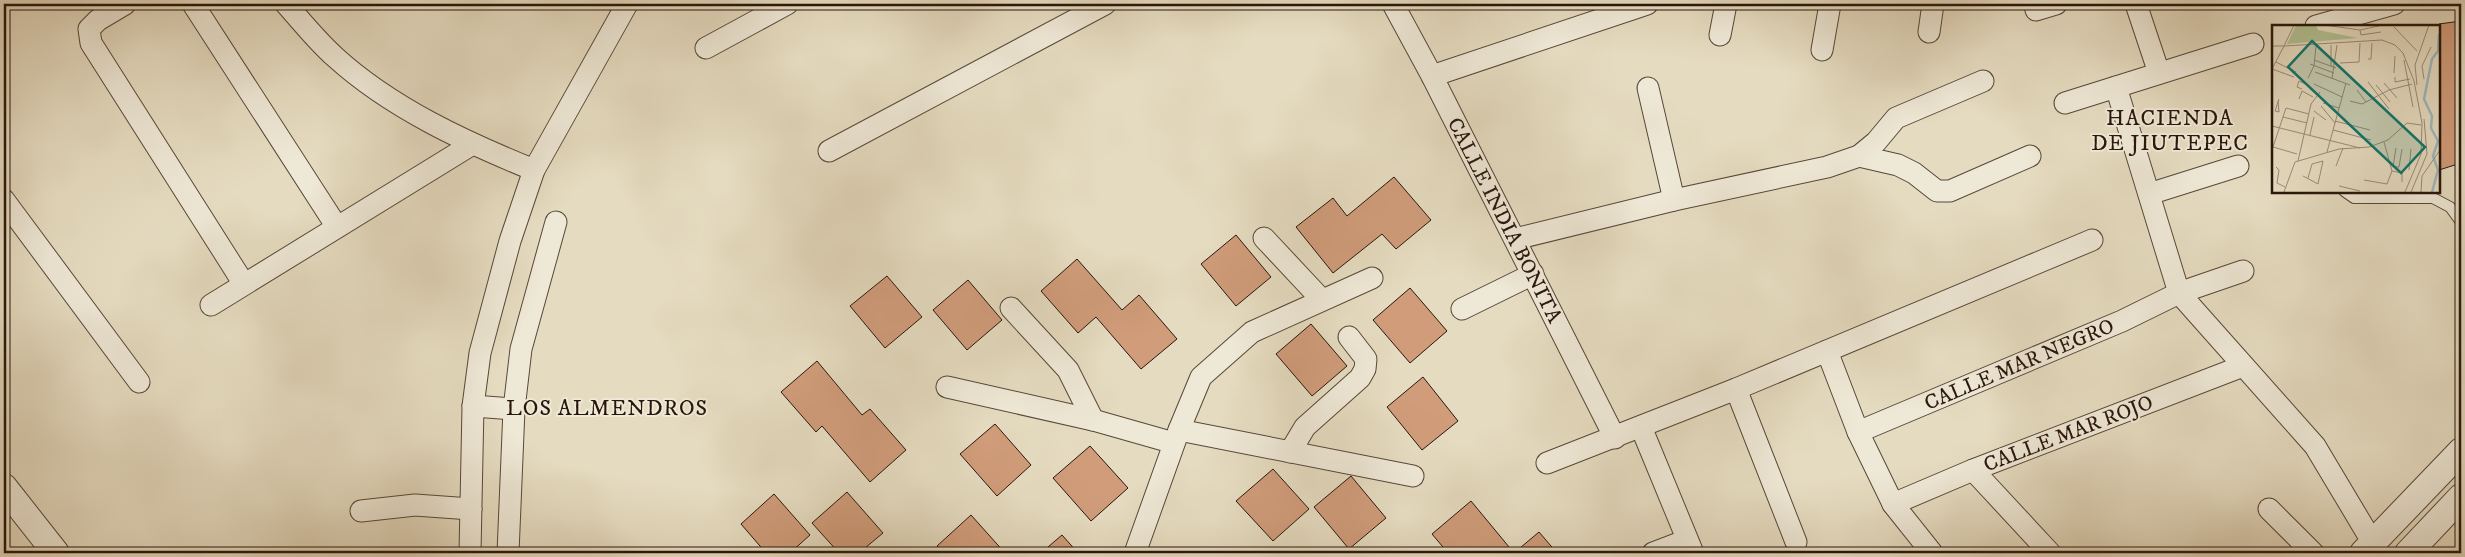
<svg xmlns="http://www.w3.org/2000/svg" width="2465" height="557" font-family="'IM FELL DW Pica',serif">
<rect width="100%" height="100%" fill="#e5dbc0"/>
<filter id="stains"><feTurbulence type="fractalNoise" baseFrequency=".004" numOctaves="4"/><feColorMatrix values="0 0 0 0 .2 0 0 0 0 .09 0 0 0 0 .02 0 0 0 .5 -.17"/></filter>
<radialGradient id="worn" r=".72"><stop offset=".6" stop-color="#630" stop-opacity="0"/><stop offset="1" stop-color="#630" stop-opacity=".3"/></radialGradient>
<g fill="#d09c7a" stroke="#29160b">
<polygon points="2461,21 2461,163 2439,170 2439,24"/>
<polygon points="1394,177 1431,220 1396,249 1382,234 1333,273 1296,227 1333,198 1347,216"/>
<polygon points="1236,235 1271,277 1236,306 1201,264"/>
<polygon points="1077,259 1122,310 1139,295 1177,339 1141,369 1096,317 1078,333 1041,291"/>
<polygon points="887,276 922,317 885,348 850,306"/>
<polygon points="968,280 1002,320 967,350 933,310"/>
<polygon points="1410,288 1447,331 1410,363 1373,320"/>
<polygon points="1311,324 1347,366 1312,396 1276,354"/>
<polygon points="817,361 862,415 870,409 906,450 870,482 822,426 816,432 781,392"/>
<polygon points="1423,377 1458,421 1422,450 1387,407"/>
<polygon points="995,424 1031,465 997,496 960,454"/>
<polygon points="1090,446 1128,488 1091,521 1053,478"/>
<polygon points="1273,469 1309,509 1273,541 1236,501"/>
<polygon points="1351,476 1386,518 1349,549 1314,507"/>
<polygon points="847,492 883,533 859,553 839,553 812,523"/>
<polygon points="774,494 810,535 790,553 766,553 741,524"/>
<polygon points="1471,501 1514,553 1448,553 1432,534"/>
<polygon points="971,515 1005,553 944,553 937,546"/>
<polygon points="1539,532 1557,553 1514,553"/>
<polygon points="1062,535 1078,553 1041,553"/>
</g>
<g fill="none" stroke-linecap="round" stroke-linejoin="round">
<defs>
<polyline id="service" points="2344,191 2354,198 2433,198 2450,207 2461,222"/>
<g id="minor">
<polyline points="125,4 98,20 89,29 91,43 244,284"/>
<polyline points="193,4 337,227"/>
<path d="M286,4C302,22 317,41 335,57C391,108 465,142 534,170"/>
<polyline points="1393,4 1432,76 1615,438"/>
<polyline points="2136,4 2159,73"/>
<polyline points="2036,10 2056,4"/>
<polyline points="2316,26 2394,4"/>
<polyline points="1929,32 1933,4"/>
<polyline points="1720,35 1726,4"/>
<polyline points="706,48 787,4"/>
<polyline points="1822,50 1830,4"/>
<polyline points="1432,76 1647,4"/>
<polyline points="2116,87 2179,293 2315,446 2373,543"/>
<polyline points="1648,88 1674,200"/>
<polyline points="2065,103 2253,44"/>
<polyline points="829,151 1105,4"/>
<polyline points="1859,156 1898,165 1914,173 1937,191 1950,191 2030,156"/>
<polyline points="2149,194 2238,166"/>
<polyline points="4,200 139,382"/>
<polyline points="1264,238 1322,300"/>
<polyline points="1515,239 1674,200 1827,167 1859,156 1876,142 1896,118 1983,81"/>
<polyline points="211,305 471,145"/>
<polyline points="1011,308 1068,370 1093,420"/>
<polyline points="1462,309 1533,274"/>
<polyline points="1827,351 1858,432 1893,504 1932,553"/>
<polyline points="947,387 1093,420 1174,443"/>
<polyline points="1736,389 1796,542"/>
<polyline points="473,406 514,409"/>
<polyline points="1641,427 1693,553"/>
<polyline points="1179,430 1413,476"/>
<polyline points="1858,432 2122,321 2179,293 2243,271"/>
<polyline points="1290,452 1305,427 1360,378 1365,369 1366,359 1349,337"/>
<polyline points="1547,463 1736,389 2092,240"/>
<polyline points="1973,470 2050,553"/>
<polyline points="1893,504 1973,470 2243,366"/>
<polyline points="2269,509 2313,553"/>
<polyline points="361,511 415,505 471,509"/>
<polyline points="470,553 473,406 480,353 510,241 534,170 627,4"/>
<polyline points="508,553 514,409 521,349 556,222"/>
<polyline points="1135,553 1179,430 1201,377 1252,332 1372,278"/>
<polyline points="1653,553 1687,540"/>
</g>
<g id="tertiary">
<polyline points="4,487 56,553"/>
<polyline points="2363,553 2461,451"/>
<polyline points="2408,553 2461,497"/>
</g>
</defs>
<use href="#service" stroke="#584738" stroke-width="12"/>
<use href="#minor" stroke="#584738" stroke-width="23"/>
<use href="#tertiary" stroke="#584738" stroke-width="28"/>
<use href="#service" stroke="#eee8d6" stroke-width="10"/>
<use href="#minor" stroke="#eee8d6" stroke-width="21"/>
<use href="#tertiary" stroke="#eee8d6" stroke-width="26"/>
</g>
<g text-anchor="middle" stroke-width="4" stroke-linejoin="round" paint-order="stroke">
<g font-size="21" fill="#29160b" stroke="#eee8d6">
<text transform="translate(1505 220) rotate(63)" y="7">CALLE INDIA BONITA</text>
<text transform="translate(2019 364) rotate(-23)" y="7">CALLE MAR NEGRO</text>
<text transform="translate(2068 433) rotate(-21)" y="7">CALLE MAR ROJO</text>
</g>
<g font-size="22" letter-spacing="1" fill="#29160b" stroke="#eee8d6">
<text x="2170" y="125">HACIENDA<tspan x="2170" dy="25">DE JIUTEPEC</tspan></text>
<text x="607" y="415">LOS ALMENDROS</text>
</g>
</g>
<g transform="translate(2272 25)">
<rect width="168" height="168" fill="#e5dbc0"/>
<path d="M24,0H44L46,5L86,13L15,19Z" fill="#b2c194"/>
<path fill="none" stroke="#9cb8be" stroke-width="2.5" d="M160,167L166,145L161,131L166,116L159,103L160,91L152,74L160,34L166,26L167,9"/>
<path fill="none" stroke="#9a8c78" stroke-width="1" d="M22,0L12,21L110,15L123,20L131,28L142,56L150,98L149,129L133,167M52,0L88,5L111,0M122,2L145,26M88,5L89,10L109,7M0,21H12L0,44M96,34H99L100,18M42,35L64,43M132,35L141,82M4,37L24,47M68,38L87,37L88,18M38,39L62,48M59,41V20M0,44L22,52M43,47L78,60M122,48L123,31M123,52V57L138,54M36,53L42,41L44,21M60,53L65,20M152,54L150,41L159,22M96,57L117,84M112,58L125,73M42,59L70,72M104,60L118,77M145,60L143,40L157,0M168,63V82M30,64L25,62L27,56L36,60M85,65L94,77M27,74L30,66L41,72M6,76L7,87L3,86L7,74M78,76L90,79L117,65L140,59M51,78L67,83M49,81L63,98M42,86L54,95M11,92L35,98M63,96L98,105M0,101L88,123M61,105L99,115M38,110L42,92M124,123L121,142H127L130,124M55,127L74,58M25,129L1,122L14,83L37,89M26,136L39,79L48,67M64,141L71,123M4,142L7,145L5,158L13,162M137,145L139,124M120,146L130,148V157M31,151L46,159L51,136L40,139L36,153M92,155L115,159L120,146L112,117M67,161L88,166M12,167L23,137L67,124L97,122L116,115L135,98L149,100M139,167L155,129L152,94M149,167L150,151L168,125"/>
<path fill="#0f766e" fill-opacity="0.15" stroke="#0f766e" stroke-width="2.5" d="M40,16L153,122L129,148L16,42Z"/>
<rect width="168" height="168" fill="none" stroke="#29160b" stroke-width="2.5"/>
</g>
<rect width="2465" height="557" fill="none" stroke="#e5dbc0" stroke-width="20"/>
<rect x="5" y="5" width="2455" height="547" fill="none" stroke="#29160b" stroke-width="2.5"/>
<rect x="10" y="10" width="2445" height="537" fill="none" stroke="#29160b"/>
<rect width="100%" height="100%" filter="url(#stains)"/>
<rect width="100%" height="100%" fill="url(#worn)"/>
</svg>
